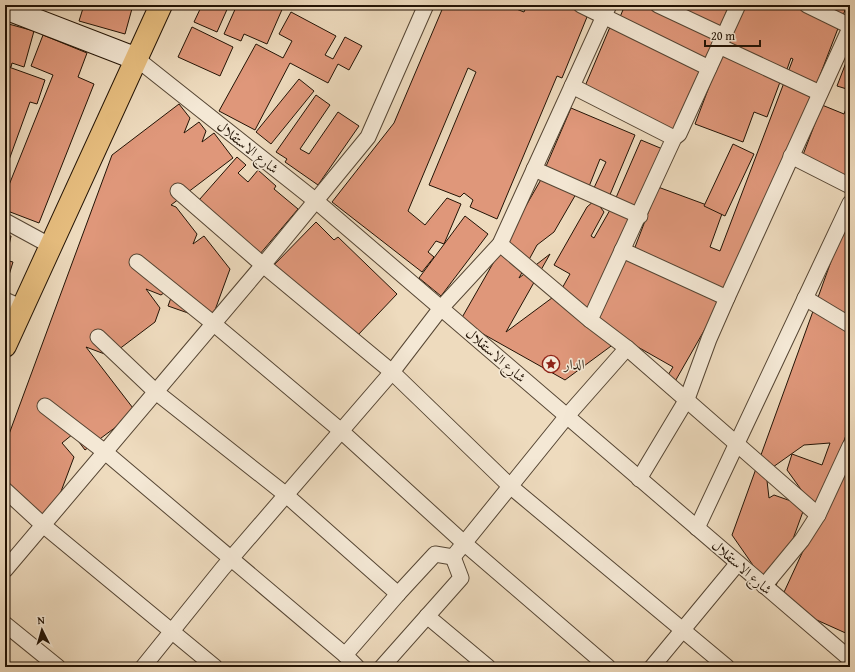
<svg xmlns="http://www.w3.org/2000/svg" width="855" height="672" font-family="'Gentium Book Plus',Amiri,serif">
<rect width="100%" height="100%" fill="#eedbbe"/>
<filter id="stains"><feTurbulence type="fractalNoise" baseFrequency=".005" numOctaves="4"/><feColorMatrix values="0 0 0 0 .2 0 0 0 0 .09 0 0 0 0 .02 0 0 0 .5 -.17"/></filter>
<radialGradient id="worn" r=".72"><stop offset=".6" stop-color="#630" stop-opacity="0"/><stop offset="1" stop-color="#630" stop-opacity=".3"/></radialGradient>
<g fill="#df977a" stroke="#221305">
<polygon points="84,5 133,5 125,34 79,21"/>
<polygon points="202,5 229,5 217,32 194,22"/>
<polygon points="237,5 284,5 267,44 244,34 241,41 224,34"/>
<polygon points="444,5 506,5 524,12 527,5 571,5 587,17 562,78 557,76 497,219 470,207 473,200 464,193 460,197 429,185 476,72 468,68 408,211 425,225 447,198 461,204 444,244 436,241 428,252 434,257 422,272 332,202 394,123"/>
<polygon points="625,5 729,5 678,136 580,98 610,27 615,29"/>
<polygon points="740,5 847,5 736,294 632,255 658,187 723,211 710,247 720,251 793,59 791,58 785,75 783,74 767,117 754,112 743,142 695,124"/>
<polygon points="291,12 336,36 325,55 333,59 345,37 362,46 349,70 338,64 328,83 290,63 255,130 219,111 256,44 283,58 292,41 279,34"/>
<polygon points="5,23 34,31 24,67 12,63 11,67 5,65"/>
<polygon points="192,27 233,47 220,76 178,57"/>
<polygon points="43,35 87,53 78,77 94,84 39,223 5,210 5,195 53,75 31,66"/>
<polygon points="850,52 850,90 837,86"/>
<polygon points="6,66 45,80 37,104 30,102 5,171"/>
<polygon points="299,79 314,91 271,144 256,132"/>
<polygon points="316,95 330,105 300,149 309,154 338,112 359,126 318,185 285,162 287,159 276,152"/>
<polygon points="850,98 850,187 798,168 822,105 844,114"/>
<polygon points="179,104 190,118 184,133 199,122 206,131 202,142 214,133 233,158 171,205 176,207 197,234 193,244 204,236 230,269 211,321 168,306 176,284 161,295 146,289 160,308 155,322 110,356 86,347 136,412 85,450 73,434 62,443 74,457 51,518 5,501 5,445 112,155"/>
<polygon points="571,108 635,135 609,197 593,190 606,162 600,159 588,189 544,171"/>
<polygon points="641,140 665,150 635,208 615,200"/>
<polygon points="733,144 754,154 725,216 704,206"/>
<polygon points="237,157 246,165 238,173 248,182 258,170 276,186 274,189 298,209 254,261 192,208"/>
<polygon points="543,176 576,194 554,232 537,245 519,278 550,254 506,332 560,292 570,274 554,265 587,207 595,200 604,212 591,236 594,238 614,203 645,221 627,252 721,301 673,385 665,380 673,367 622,338 565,380 460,321"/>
<polygon points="850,209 850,424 818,513 787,470 792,454 822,465 830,443 804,445 766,472 769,498 774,495 805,506 773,594 732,535"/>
<polygon points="465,216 488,234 441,296 419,278"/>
<polygon points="316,222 334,240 338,237 397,294 357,336 270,269"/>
<polygon points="5,235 11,236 8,250 5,250"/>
<polygon points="5,260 13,262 5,288"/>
<polygon points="850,449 850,635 779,603"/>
</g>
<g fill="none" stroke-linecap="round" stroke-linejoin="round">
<defs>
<g id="street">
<polyline points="581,5 709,68"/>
<polyline points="658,5 724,36"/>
<polyline points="807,5 850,26"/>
<polyline points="719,46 820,93"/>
<polyline points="137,59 316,201 850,659"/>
<polyline points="572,86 674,138"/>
<polyline points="791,156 850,186"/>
<polyline points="534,169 640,216"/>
<polyline points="178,191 263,265 392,372 510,486 727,667"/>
<polyline points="5,221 51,246"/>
<polyline points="500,244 590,320"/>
<polyline points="622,250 727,298"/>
<polyline points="137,262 214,324 340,430 464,543 608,667"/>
<polyline points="805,298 850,325"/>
<polyline points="5,300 23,308"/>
<polyline points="98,337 156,392 285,494 398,594"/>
<polyline points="627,348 590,320 674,138 679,134 738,5"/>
<polyline points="45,406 105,452 345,655"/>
<polyline points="639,479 687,399 709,339 727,298 850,28"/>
<polyline points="5,490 43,525 215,667"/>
<polyline points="697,528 850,203"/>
<polyline points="453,557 567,416 627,348 818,515"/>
<polyline points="5,570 263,265 368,137 426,5"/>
<polyline points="764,586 802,540 818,515 850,446"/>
<polyline points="427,616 488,667"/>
<polyline points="5,624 58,667"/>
<polyline points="143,667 222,569 392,372 441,308 500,244 609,5"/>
<polyline points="357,667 345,655 398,594 435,554 453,557"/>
<polyline points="382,667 461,578 453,557"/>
<polyline points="652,667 738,563"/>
</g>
<polyline id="secondary" points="5,8 137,59"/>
<polyline id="primary" points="5,346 161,5"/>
</defs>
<use href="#street" stroke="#554533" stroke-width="17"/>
<use href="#secondary" stroke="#221305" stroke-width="24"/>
<use href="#primary" stroke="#221305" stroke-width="24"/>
<use href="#street" stroke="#f4e8d5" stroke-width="15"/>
<use href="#secondary" stroke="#f4e8d5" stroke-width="22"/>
<use href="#primary" stroke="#e7be7f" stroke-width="22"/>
</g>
<defs>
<symbol id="sight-ring" viewBox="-11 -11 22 22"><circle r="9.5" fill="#f4e8d5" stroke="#8f2418" stroke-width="1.5"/><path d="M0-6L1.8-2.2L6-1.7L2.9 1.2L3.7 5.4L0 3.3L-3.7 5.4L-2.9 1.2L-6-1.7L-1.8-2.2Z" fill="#8f2418"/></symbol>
</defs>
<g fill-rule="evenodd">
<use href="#sight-ring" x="541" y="354" width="20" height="20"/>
</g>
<g text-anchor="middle" stroke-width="3" stroke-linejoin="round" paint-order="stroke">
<g font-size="14" fill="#221305" stroke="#f4e8d5">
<text transform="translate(248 147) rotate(39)" y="5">شارع الاستقلال</text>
<text transform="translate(496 355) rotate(41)" y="5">شارع الاستقلال</text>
<text transform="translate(742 567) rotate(41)" y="5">شارع الاستقلال</text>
</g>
<g font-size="14" fill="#221305" stroke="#f4e8d5" text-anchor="start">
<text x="564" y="369">الدار</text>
</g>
</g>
<rect width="855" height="672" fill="none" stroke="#eedbbe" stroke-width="20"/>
<rect x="6" y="6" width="843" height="660" fill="none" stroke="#221305" stroke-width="2"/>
<rect x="10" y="10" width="835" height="652" fill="none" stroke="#221305"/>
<g transform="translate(42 630) rotate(355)" stroke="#f4e8d5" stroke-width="3" paint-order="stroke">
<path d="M0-3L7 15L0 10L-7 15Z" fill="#221305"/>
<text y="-6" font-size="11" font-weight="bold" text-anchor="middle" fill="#221305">N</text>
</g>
<path d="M705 40v6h55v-6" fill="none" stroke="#221305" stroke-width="2"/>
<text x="711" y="40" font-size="12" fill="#221305" stroke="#f4e8d5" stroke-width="3" paint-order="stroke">20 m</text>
<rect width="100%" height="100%" filter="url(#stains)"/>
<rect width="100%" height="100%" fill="url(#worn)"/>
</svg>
